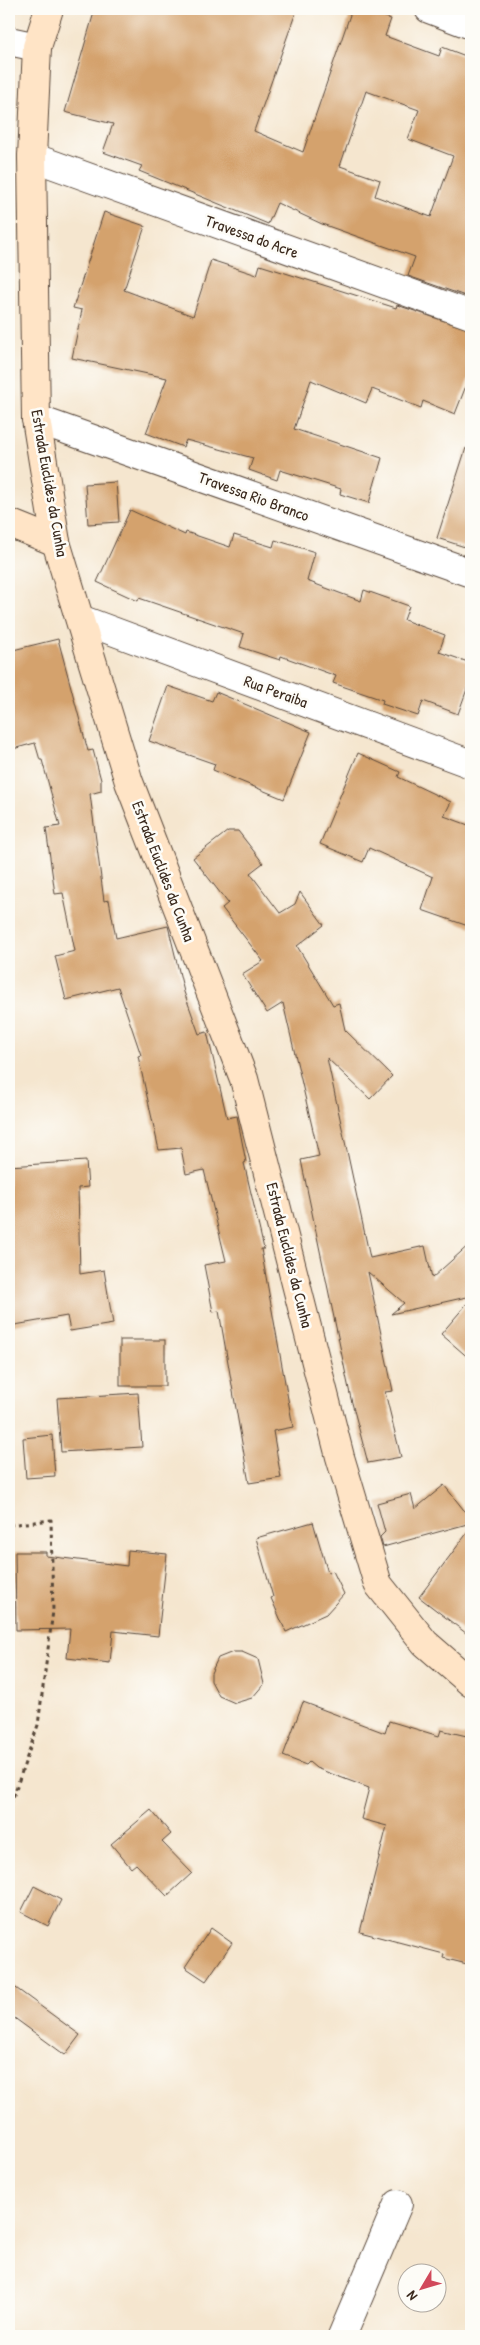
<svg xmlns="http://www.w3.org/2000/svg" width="480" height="2345" font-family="'Patrick Hand',sans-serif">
<rect width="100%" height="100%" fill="#fdfcf7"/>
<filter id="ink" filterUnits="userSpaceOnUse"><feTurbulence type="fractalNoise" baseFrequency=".02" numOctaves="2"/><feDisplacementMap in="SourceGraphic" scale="10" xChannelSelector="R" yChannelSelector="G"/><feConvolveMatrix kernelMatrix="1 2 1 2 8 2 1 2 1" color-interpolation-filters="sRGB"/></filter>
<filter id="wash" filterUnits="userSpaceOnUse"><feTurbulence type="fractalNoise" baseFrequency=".0096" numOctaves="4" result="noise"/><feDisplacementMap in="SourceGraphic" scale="20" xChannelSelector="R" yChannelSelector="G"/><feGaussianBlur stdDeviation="1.12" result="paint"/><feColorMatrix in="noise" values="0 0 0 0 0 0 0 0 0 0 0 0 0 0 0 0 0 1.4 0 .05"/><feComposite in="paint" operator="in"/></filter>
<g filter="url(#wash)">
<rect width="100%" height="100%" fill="#f5e6cf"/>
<g id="blocks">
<g fill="#d4a26d" fill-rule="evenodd">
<path d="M95,9H297L254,131L303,152L352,9H363L391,19L385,36L439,56L442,47L471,58V298L408,276L415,257L322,224L277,203L268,224L139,171L142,166L103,152L113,124L65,112ZM366,91L419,110L408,139L453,156L431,217L375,196L380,180L340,166Z"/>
<polygon points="104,212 145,226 124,290 193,316 211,260 257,275 260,265 396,308 397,305 471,330 471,373 455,414 423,401 421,408 372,389 366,403 311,380 294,429 382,458 369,503 340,494 341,489 280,470 277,480 249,470 253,458 186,440 183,447 146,433 167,378 72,358 82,310 73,308"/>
<polygon points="466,448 471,449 471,549 437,538"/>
<polygon points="116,482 119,522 88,524 85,484"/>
<polygon points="130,510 185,535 186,532 230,547 234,535 273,547 275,540 315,552 307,581 361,601 364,590 409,606 404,620 445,635 439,652 471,663 471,678 458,714 423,701 418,716 382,704 383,700 333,683 336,676 281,656 280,660 240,647 244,634 139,598 138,601 97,582"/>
<polygon points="58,639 88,751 93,750 101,780 101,791 90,794 104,901 109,900 116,938 168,926 184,992 199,1034 207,1032 227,1118 237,1116 246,1162 244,1163 264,1249 261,1249 293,1427 273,1431 281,1478 249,1483 219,1311 213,1312 204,1265 226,1261 204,1170 186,1174 181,1148 159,1150 138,1056 141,1055 118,987 66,1000 55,956 75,951 63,893 55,894 46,828 60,826 42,760 40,760 35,743 9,750 9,651"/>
<polygon points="168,686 212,701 216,692 311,732 284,799 213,770 215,764 149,741"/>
<polygon points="358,753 400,772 398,777 451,802 444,816 471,826 471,927 422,910 433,877 369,848 363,862 320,844"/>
<polygon points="228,831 238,831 263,863 250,873 280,913 295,904 300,892 324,925 297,946 333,1005 339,1003 345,1030 392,1076 370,1099 327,1058 370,1258 425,1246 432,1278 471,1243 471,1296 391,1314 404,1303 368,1272 393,1391 385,1392 401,1457 368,1463 351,1399 301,1160 319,1156 283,1003 267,1013 242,974 263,961 222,908 228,903 193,858"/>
<polygon points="86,1161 88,1187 78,1188 80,1274 104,1270 113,1324 70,1331 67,1316 9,1326 9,1166"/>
<polygon points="471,1299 471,1360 441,1334"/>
<rect x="120" y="1340" width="45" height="46"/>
<polygon points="138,1393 142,1447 61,1452 57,1398"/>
<polygon points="52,1435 55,1476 26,1478 23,1438"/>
<polygon points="444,1485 471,1519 471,1523 383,1547 380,1537 385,1532 377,1503 411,1494 415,1509"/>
<polygon points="313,1522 328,1573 333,1571 344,1594 326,1614 286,1632 271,1598 273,1597 256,1538"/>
<polygon points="471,1528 471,1637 419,1597"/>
<polygon points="128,1550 167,1554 158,1636 113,1631 110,1663 67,1658 70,1629 16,1630 15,1552 46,1552 46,1556 127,1566"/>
<polygon points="233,1652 242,1652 258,1659 264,1684 252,1698 235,1703 219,1696 211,1681 211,1673 218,1658"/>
<polygon points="303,1702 385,1733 389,1721 439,1736 441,1730 471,1737 471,1965 443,1958 444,1954 360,1932 387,1826 361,1819 369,1788 316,1768 309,1762 306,1765 283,1756"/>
<polygon points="151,1810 171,1834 162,1842 192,1873 167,1896 136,1864 131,1868 111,1844"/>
<polygon points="34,1886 61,1900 48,1926 21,1912"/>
<polygon points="211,1928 232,1943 206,1981 185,1967"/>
<polygon points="9,1983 80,2035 65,2055 9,2014"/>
</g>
</g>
</g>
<g filter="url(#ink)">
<use href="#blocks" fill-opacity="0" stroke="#574639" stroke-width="1"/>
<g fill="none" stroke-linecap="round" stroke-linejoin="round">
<defs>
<g id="street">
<polyline points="429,9 471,25"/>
<polyline points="9,41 37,47"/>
<polyline points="32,157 471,315"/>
<polyline points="36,419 471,573"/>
<polyline points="80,619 471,764"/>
<polyline points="342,2336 398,2204"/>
</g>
<g id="secondary">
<polyline points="49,9 37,47 32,157 36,419 56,542 129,782 244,1079 340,1457 378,1584 425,1643 471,1683"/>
<polyline points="9,523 56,542"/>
</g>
</defs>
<use href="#street" stroke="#574639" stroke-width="30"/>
<use href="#secondary" stroke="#574639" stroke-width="30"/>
<polyline stroke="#574639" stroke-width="3" stroke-dasharray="4 4" stroke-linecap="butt" points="9,1525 51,1520 53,1611 38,1725 9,1809"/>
<use href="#street" stroke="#fff" stroke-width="28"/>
<use href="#secondary" stroke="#ffe4c6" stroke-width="28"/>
</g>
</g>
<g text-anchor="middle" stroke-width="5" stroke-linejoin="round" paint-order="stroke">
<g font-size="16" fill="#3b2a1e" stroke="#fdfcf7">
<text transform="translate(252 236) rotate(20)" y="6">Travessa do Acre</text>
<text transform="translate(50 483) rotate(80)" y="6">Estrada Euclides da Cunha</text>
<text transform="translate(254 496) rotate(20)" y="6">Travessa Rio Branco</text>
<text transform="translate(276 691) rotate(20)" y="6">Rua Peraiba</text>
<text transform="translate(164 871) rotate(69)" y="6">Estrada Euclides da Cunha</text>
<text transform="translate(290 1255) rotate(76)" y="6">Estrada Euclides da Cunha</text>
</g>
</g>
<rect width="480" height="2345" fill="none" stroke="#fdfcf7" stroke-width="30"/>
<g transform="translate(422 2288) rotate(232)"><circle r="24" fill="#fdfcf7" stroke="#afa8a0"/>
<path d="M0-4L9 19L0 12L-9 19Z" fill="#d1495b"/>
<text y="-8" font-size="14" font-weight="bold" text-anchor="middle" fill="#3b2a1e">N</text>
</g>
</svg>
